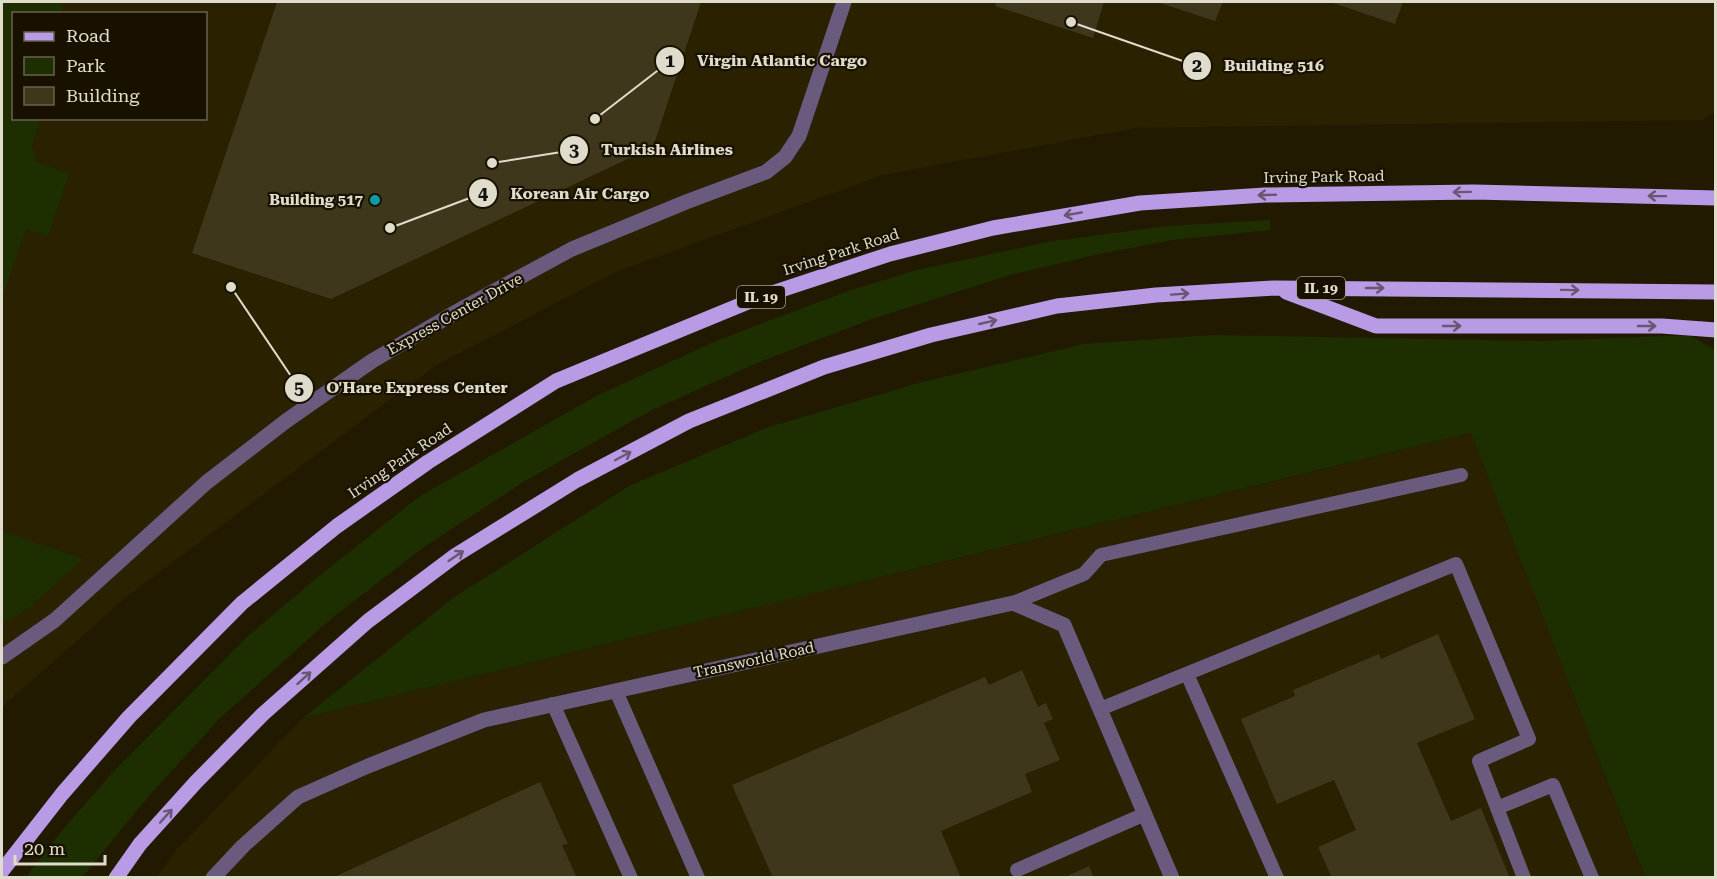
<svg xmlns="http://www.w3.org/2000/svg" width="1717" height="879" font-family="'Roboto Serif',serif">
<rect width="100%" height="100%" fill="#211a01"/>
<g fill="#292100" fill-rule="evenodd">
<path d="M2,2H1715V112L1703,120L1136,128L883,175L616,272L435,366L124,599L2,707ZM14,14H206V118H14Z"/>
<polygon points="1472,433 1645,877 156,878 178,848 303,718"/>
</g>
<g fill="#1d2e01">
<polygon points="2,2 63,2 61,13 14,14 14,118 40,119 32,146 36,162 69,174 48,236 26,229 2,299"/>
<polygon points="1270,220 1271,230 1173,240 1099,254 1007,276 875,318 757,363 650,411 525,481 424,547 332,618 219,719 149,796 82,877 26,877 64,828 114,771 248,636 314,580 420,496 598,395 716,341 851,290 917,270 1047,242 1167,226"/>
<polygon points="1213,335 1540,341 1689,335 1715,350 1715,877 1645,877 1471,433 303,718 453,598 629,486 766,428 922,382 1084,344"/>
<polygon points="2,531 83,559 25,611 2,624"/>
</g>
<g fill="#3e371c">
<polygon points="277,2 701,2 653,147 331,299 192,253"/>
<polygon points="996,2 1104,2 1093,38 995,6"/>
<polygon points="1157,2 1223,2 1215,21"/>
<polygon points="1330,2 1403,2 1395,24"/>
<polygon points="1438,634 1475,719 1417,743 1451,821 1481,808 1510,878 1332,878 1318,847 1356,830 1334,780 1277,804 1241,719 1295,696 1293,690 1379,654 1381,659"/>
<polygon points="1022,670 1038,707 1046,703 1053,719 1044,723 1060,760 1025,774 1032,792 941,831 961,878 773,878 732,785 985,677 989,685"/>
<polygon points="540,782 568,844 562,845 577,878 332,878"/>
<polygon points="1089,866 1094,878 1063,878"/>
</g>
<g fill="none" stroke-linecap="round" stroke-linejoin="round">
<g stroke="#695a7e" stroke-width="14">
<polyline points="1013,603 1084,574 1101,555 1461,475"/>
<polyline points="1187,674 1277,878"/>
<polyline points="616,691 698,878"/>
<polyline points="553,704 631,878"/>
<polyline points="1100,709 1456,564 1529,739 1479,761 1524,878"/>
<polyline points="1497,808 1553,785 1592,878"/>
<polyline points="1017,870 1145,814"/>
</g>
<g stroke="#695a7e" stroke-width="15">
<polyline points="2,657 55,620 207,482 286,421 372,361 463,308 572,249 686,202 766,172 785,157 799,136 844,2"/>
<polyline points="213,878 243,846 298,797 368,766 484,720 1013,603 1064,625 1172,878"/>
</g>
<g stroke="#b99ae5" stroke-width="15">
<polyline points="1286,292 1376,326 1662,326 1716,330"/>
<polyline points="2,871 62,794 129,717 242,603 337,526 428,462 556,381 760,297 890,254 993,228 1140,203 1265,195 1474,192 1716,198"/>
<polyline points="116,878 140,844 196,782 263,714 368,621 456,555 577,480 689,421 824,367 931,335 1057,306 1156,295 1274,288 1716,292"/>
</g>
</g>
<defs><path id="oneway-shaft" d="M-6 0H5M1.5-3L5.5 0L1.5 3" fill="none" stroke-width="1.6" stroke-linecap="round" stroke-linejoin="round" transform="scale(1.5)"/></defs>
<g stroke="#685672">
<use href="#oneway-shaft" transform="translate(1462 192) rotate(179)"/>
<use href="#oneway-shaft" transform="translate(1267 195) rotate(178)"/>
<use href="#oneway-shaft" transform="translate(1657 196) rotate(-179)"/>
<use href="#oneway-shaft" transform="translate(1073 214) rotate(170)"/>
<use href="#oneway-shaft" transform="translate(1375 288)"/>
<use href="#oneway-shaft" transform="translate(1570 290) rotate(1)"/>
<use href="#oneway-shaft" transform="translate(1180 294) rotate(-4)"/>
<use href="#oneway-shaft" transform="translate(988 322) rotate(-13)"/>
<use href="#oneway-shaft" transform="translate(1452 326)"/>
<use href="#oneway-shaft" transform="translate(1647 326)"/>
<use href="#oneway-shaft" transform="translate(623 456) rotate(-28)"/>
<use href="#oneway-shaft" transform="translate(456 556) rotate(-34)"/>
<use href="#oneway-shaft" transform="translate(304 678) rotate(-42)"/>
<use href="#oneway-shaft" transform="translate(166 816) rotate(-48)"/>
</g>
<circle fill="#0f9aa8" stroke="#181100" stroke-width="2" cx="375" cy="200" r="6"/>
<g text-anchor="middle" stroke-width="4.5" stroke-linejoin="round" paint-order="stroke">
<g fill="#181100" stroke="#a49f8f" stroke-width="1.5">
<rect x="1297" y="277" width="48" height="22" rx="4.5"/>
<rect x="737" y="286" width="48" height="22" rx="4.5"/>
</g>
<g font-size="14" font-weight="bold" fill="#e0dccc">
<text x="1321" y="293">IL 19</text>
<text x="761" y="302">IL 19</text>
</g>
<g font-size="15" fill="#e0dccc" stroke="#181100">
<text transform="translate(1324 177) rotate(-1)" y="5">Irving Park Road</text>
<text transform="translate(841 252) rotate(-18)" y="5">Irving Park Road</text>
<text transform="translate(455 314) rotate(-29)" y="5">Express Center Drive</text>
<text transform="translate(400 461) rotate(-34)" y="5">Irving Park Road</text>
<text transform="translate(754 660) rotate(-12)" y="5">Transworld Road</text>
</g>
<g font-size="15" font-weight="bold" fill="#e0dccc" stroke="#181100" text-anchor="end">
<text x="363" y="205">Building 517</text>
</g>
</g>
<path fill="none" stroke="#e0dccc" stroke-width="2" d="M595 119L670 61M1071 22L1197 66M492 163L574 150M390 228L483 193M231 287L299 388"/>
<g fill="#e0dccc" stroke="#181100" stroke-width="2">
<circle cx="595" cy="119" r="6"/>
<circle cx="1071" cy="22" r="6"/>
<circle cx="492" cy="163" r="6"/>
<circle cx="390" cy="228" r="6"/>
<circle cx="231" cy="287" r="6"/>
<circle cx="670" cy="61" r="15"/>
<circle cx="1197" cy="66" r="15"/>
<circle cx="574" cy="150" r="15"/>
<circle cx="483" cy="193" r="15"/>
<circle cx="299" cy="388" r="15"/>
</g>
<g font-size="18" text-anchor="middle" font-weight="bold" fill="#111">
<text x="670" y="67">1</text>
<text x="1197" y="72">2</text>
<text x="574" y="156">3</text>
<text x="483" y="200">4</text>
<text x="299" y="394">5</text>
</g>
<g font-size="16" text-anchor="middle" font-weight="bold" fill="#e0dccc" stroke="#181100" stroke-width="4.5" stroke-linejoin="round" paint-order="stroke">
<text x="782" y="66">Virgin Atlantic Cargo</text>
<text x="1274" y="71">Building 516</text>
<text x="667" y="155">Turkish Airlines</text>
<text x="580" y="199">Korean Air Cargo</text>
<text x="417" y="393">O'Hare Express Center</text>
</g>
<rect width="1717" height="879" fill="none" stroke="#e0dccc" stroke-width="6"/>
<rect x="12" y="12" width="195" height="108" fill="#181100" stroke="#686252" stroke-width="1.5"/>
<rect x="24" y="32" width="30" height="9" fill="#b99ae5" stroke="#686252" stroke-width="1.5"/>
<text x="66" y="42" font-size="18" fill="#e0dccc">Road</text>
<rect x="24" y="57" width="30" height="18" fill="#1d2e01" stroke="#686252" stroke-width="1.5"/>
<text x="66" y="72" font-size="18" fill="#e0dccc">Park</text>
<rect x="24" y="87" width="30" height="18" fill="#3e371c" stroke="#686252" stroke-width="1.5"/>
<text x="66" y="102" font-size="18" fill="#e0dccc">Building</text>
<path d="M15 855v9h90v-9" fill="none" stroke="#e0dccc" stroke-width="3"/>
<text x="24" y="855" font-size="18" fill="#e0dccc" stroke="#181100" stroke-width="4.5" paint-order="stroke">20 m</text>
</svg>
